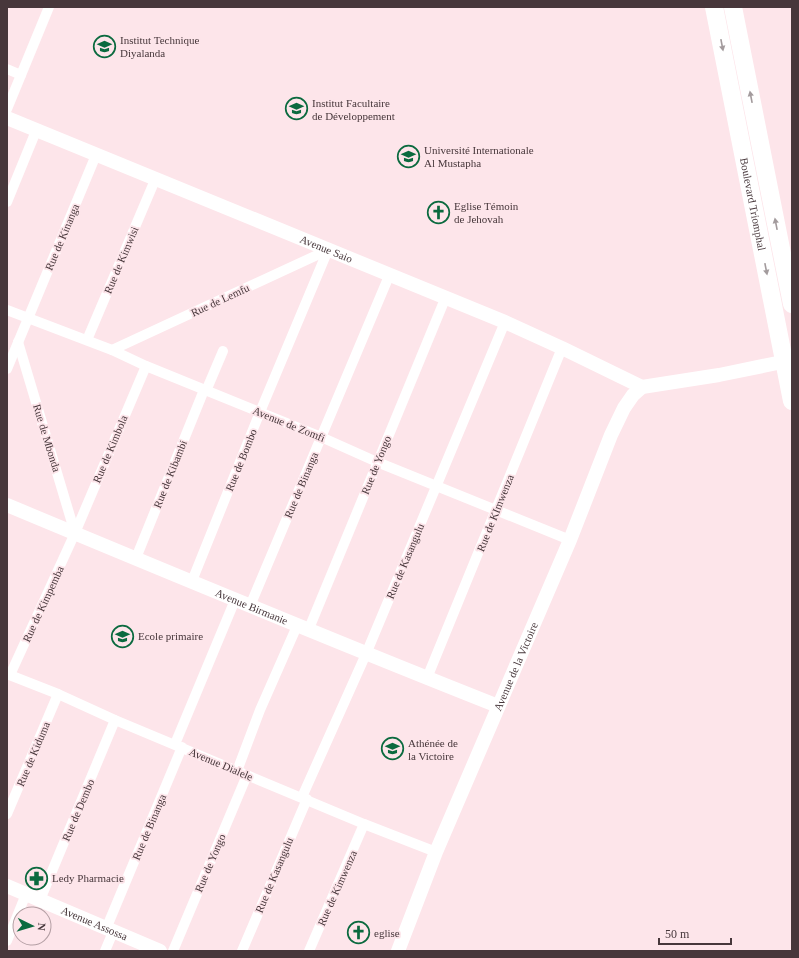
<svg xmlns="http://www.w3.org/2000/svg" width="799" height="958" font-family="'Times New Roman',serif">
<rect width="100%" height="100%" fill="#fde5ea"/>
<g fill="none" stroke-linecap="round" stroke-linejoin="round">
<g stroke="#fff" stroke-width="10">
<polyline points="7,69 21,75"/>
<polyline points="7,109 49,7"/>
<polyline points="7,202 36,131"/>
<polyline points="7,310 112,350 146,366 321,437 377,462 570,540"/>
<polyline points="87,340 155,180"/>
<polyline points="18,342 75,533"/>
<polyline points="112,350 328,250"/>
<polyline points="7,369 96,155"/>
<polyline points="206,391 223,351"/>
<polyline points="136,558 204,390"/>
<polyline points="192,581 260,412 328,250"/>
<polyline points="250,606 389,276"/>
<polyline points="308,631 445,299"/>
<polyline points="7,674 58,694 115,720 364,824 436,852"/>
<polyline points="10,675 75,533 146,366"/>
<polyline points="427,678 562,348"/>
<polyline points="175,744 235,600"/>
<polyline points="237,771 260,710 297,626"/>
<polyline points="302,797 366,654 505,322"/>
<polyline points="7,814 58,694"/>
<polyline points="40,900 115,720"/>
<polyline points="106,929 182,747"/>
<polyline points="7,941 26,894"/>
<polyline points="105,951 113,932"/>
<polyline points="173,951 247,775"/>
<polyline points="242,951 307,799"/>
<polyline points="309,951 364,824"/>
</g>
<g stroke="#fff" stroke-width="14">
<path id="s1" d="M7,118L505,322L562,348L642,387"/>
<polyline points="642,387 719,375 792,360"/>
<path id="s2" d="M7,505C170,573 333,641 498,706"/>
<path id="s3" d="M7,886L160,951"/>
<path id="s4" d="M398,951L436,852L570,540L611,435L624,408L633,395L642,387"/>
</g>
<g stroke="#fff" stroke-width="18">
<path id="s5" d="M714,7L792,401"/>
<polyline points="733,7 792,304"/>
</g>
</g>
<defs><path id="oneway-solid" d="M-6-.8H1V-3.2L6.5 0L1 3.2V.8H-6Z"/></defs>
<g fill="#a39b9d">
<use href="#oneway-solid" transform="translate(722 45) rotate(79)"/>
<use href="#oneway-solid" transform="translate(751 97) rotate(-101)"/>
<use href="#oneway-solid" transform="translate(776 224) rotate(-101)"/>
<use href="#oneway-solid" transform="translate(766 269) rotate(79)"/>
</g>
<defs>
<symbol id="university-ring" viewBox="-11 -11 22 22"><circle r="9.5" fill="#fde5ea" stroke="#0b6a3f" stroke-width="1.5"/><path d="M0-5L7-2L0 1L-7-2ZM-4 1L0 2.5L4 1V4Q0 6-4 4Z" fill="#0b6a3f"/></symbol>
<symbol id="church-ring" viewBox="-11 -11 22 22"><circle r="9.5" fill="#fde5ea" stroke="#0b6a3f" stroke-width="1.5"/><path d="M-1.2-6h2.4v3.5h3.3v2.4h-3.3V6h-2.4V-.1h-3.3v-2.4h3.3Z" fill="#0b6a3f"/></symbol>
<symbol id="school-ring" viewBox="-11 -11 22 22"><circle r="9.5" fill="#fde5ea" stroke="#0b6a3f" stroke-width="1.5"/><path d="M0-5L7-2L0 1L-7-2ZM-4 1L0 2.5L4 1V4Q0 6-4 4Z" fill="#0b6a3f"/></symbol>
<symbol id="pharmacy-ring" viewBox="-11 -11 22 22"><circle r="9.5" fill="#fde5ea" stroke="#0b6a3f" stroke-width="1.5"/><path d="M-2-6h4v4h4v4h-4v4h-4v-4h-4v-4h4Z" fill="#0b6a3f"/></symbol>
</defs>
<g fill-rule="evenodd">
<use href="#university-ring" x="92" y="34" width="25" height="25"/>
<use href="#university-ring" x="284" y="96" width="25" height="25"/>
<use href="#university-ring" x="396" y="144" width="25" height="25"/>
<use href="#church-ring" x="426" y="200" width="25" height="25"/>
<use href="#school-ring" x="110" y="624" width="25" height="25"/>
<use href="#school-ring" x="380" y="736" width="25" height="25"/>
<use href="#pharmacy-ring" x="24" y="866" width="25" height="25"/>
<use href="#church-ring" x="346" y="920" width="25" height="25"/>
</g>
<g text-anchor="middle" stroke-width="3.5" stroke-linejoin="round" paint-order="stroke">
<g font-size="11" fill="#47373b" stroke="#fde5ea" text-anchor="start">
<text x="120" y="44">Institut Technique<tspan x="120" dy="13">Diyalanda</tspan></text>
<text x="312" y="107">Institut Facultaire<tspan x="312" dy="13">de Développement</tspan></text>
<text x="424" y="154">Université Internationale<tspan x="424" dy="13">Al Mustapha</tspan></text>
<text x="454" y="210">Eglise Témoin<tspan x="454" dy="13">de Jehovah</tspan></text>
<text x="138" y="640">Ecole primaire</text>
<text x="408" y="747">Athénée de<tspan x="408" dy="13">la Victoire</tspan></text>
<text x="52" y="882">Ledy Pharmacie</text>
<text x="374" y="937">eglise</text>
</g>
<g font-size="11" fill="#47373b" stroke="#fde5ea">
<text dy="4" stroke="none"><textPath href="#s5" startOffset="201">Boulevard Triomphal</textPath></text>
<text transform="translate(62 237) rotate(-67)" y="4">Rue de Kinanga</text>
<text dy="4" stroke="none"><textPath href="#s1" startOffset="345">Avenue Saio</textPath></text>
<text transform="translate(121 260) rotate(-67)" y="4">Rue de Kimwisi</text>
<text transform="translate(220 300) rotate(-25)" y="4">Rue de Lemfu</text>
<text transform="translate(289 424) rotate(22)" y="4">Avenue de Zomfi</text>
<text transform="translate(47 438) rotate(73)" y="4">Rue de Mbonda</text>
<text transform="translate(110 449) rotate(-67)" y="4">Rue de Kimbola</text>
<text transform="translate(241 460) rotate(-68)" y="4">Rue de Bombo</text>
<text transform="translate(376 465) rotate(-68)" y="4">Rue de Yongo</text>
<text transform="translate(170 474) rotate(-68)" y="4">Rue de Kibambi</text>
<text transform="translate(301 485) rotate(-67)" y="4">Rue de Binanga</text>
<text transform="translate(495 513) rotate(-68)" y="4">Rue de KImwenza</text>
<text transform="translate(405 561) rotate(-67)" y="4">Rue de Kasangulu</text>
<text transform="translate(43 604) rotate(-65)" y="4">Rue de Kimpemba</text>
<text dy="4" stroke="none"><textPath href="#s2" startOffset="265">Avenue Birmanie</textPath></text>
<text dy="4" stroke="none"><textPath href="#s4" startOffset="308">Avenue de la Victoire</textPath></text>
<text transform="translate(33 754) rotate(-67)" y="4">Rue de Kiduma</text>
<text transform="translate(221 764) rotate(23)" y="4">Avenue Dialele</text>
<text transform="translate(78 810) rotate(-67)" y="4">Rue de Dembo</text>
<text transform="translate(149 827) rotate(-67)" y="4">Rue de Binanga</text>
<text transform="translate(210 863) rotate(-67)" y="4">Rue de Yongo</text>
<text transform="translate(274 875) rotate(-67)" y="4">Rue de Kasangulu</text>
<text transform="translate(337 888) rotate(-66)" y="4">Rue de Kimwenza</text>
<text dy="4" stroke="none"><textPath href="#s3" startOffset="95">Avenue Assossa</textPath></text>
</g>
</g>
<rect width="799" height="958" fill="none" stroke="#47373b" stroke-width="16"/>
<g transform="translate(32 926) rotate(95)"><circle r="19" fill="#fde5ea" stroke="#b49fa4"/>
<path d="M0-3L7 15L0 10L-7 15Z" fill="#0b6a3f"/>
<text y="-6" font-size="11" font-weight="bold" text-anchor="middle" fill="#47373b">N</text>
</g>
<path d="M659 938v6h72v-6" fill="none" stroke="#47373b" stroke-width="2"/>
<text x="665" y="938" font-size="12" fill="#47373b" stroke="#fde5ea" stroke-width="3" paint-order="stroke">50 m</text>
</svg>
